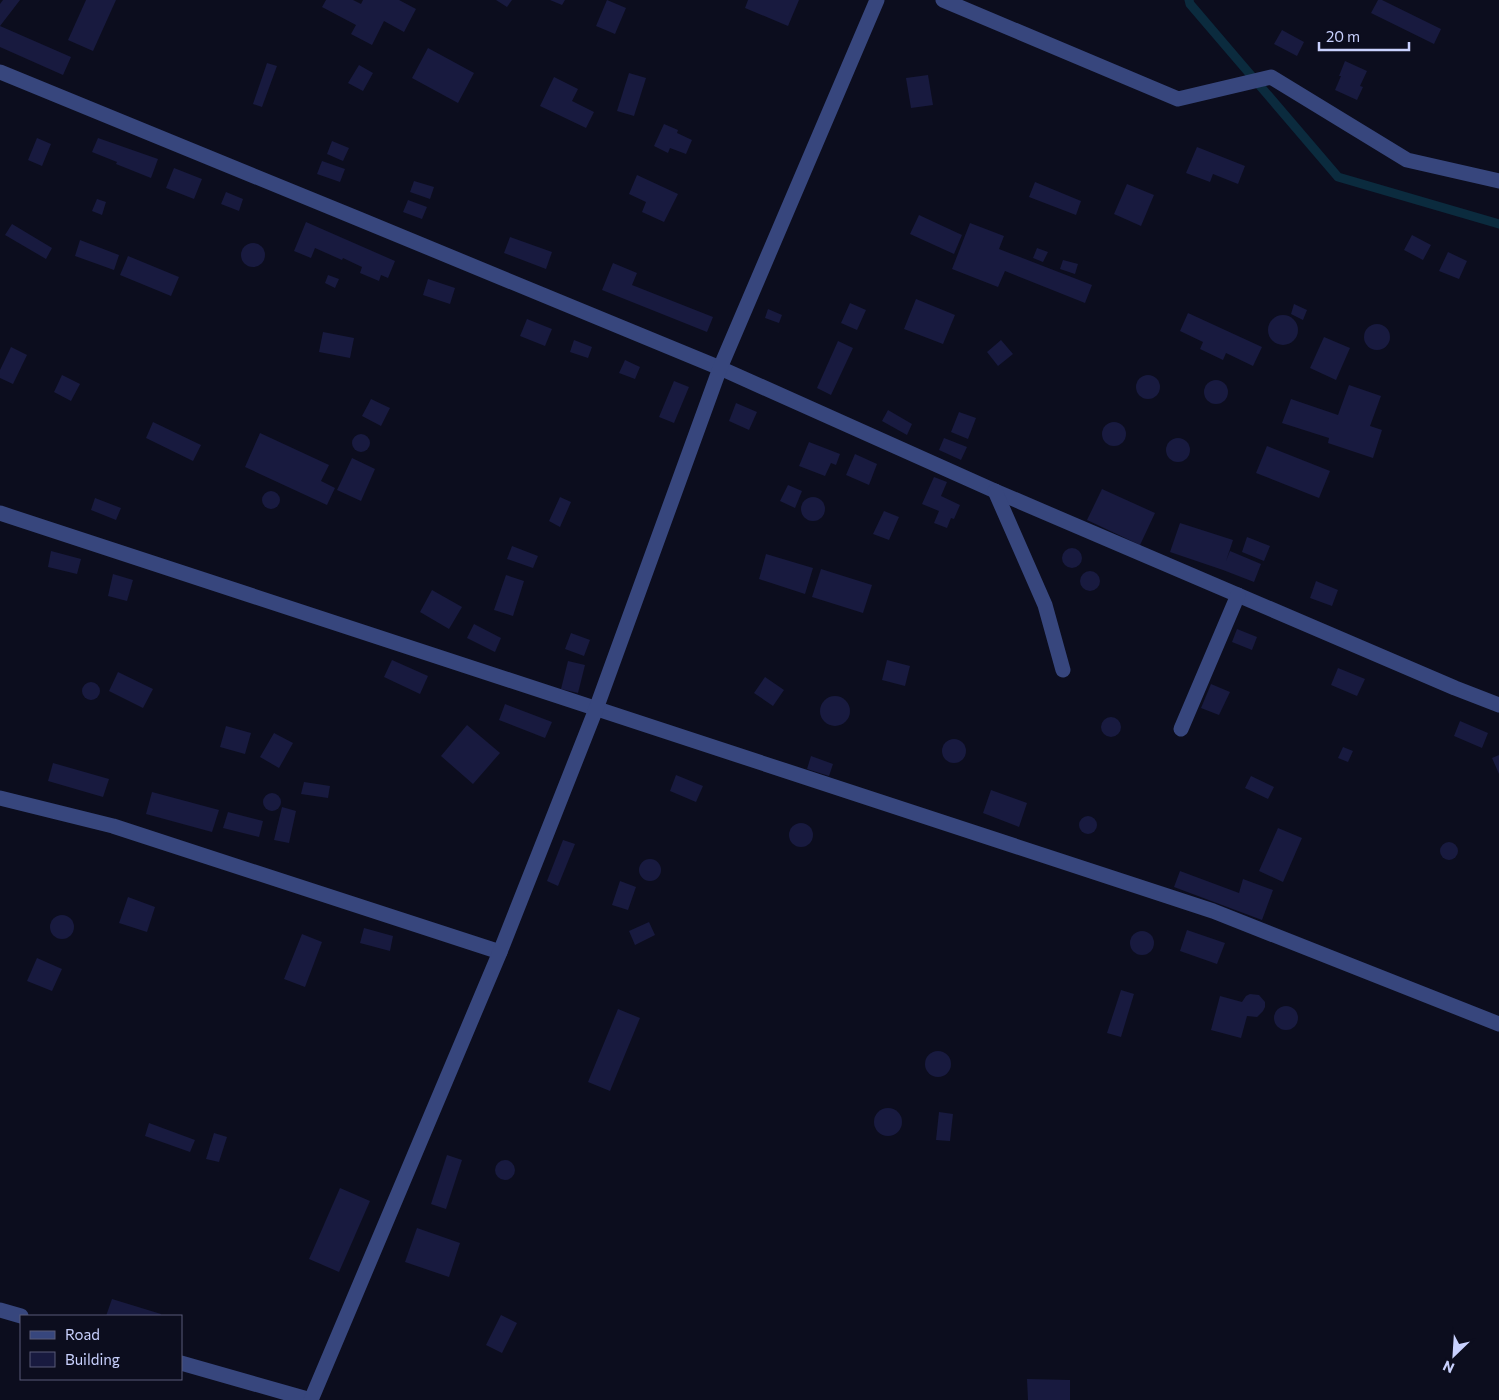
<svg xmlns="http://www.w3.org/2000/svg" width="1499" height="1400" font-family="Commissioner,sans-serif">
<rect width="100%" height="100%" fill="#0c0d1e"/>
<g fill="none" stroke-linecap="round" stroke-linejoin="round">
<polyline stroke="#0b2b3e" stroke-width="9" points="1189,0 1190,4 1338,177 1499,224"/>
</g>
<g fill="#181a3f">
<polygon points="3,0 20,0 0,26 71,57 63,75 0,47 0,4"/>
<polygon points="86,0 116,0 93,51 68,40"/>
<polygon points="326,0 353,0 361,4 363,0 399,0 416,9 404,32 384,21 372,45 351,34 356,25 322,7"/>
<polygon points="496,0 512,0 507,7"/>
<polygon points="550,0 565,0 562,5"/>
<polygon points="607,0 626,8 615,34 596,26"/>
<polygon points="748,0 799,0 788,26 745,8"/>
<polygon points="1378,0 1382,0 1441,29 1434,44 1371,13"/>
<polygon points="1282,30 1304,42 1297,56 1274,44"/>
<polygon points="428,48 474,73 458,103 412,78"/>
<polygon points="1345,61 1367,71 1360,86 1363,87 1357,100 1335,90 1341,76 1339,76"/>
<polygon points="267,63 277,66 262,107 253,104"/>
<polygon points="359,65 373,73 363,91 348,83"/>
<polygon points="629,73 646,78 634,116 617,111"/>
<polygon points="928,75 933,105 911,108 906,78"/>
<polygon points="554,77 578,89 572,101 594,112 586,128 540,106"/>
<polygon points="664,124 678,130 677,133 692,140 686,154 670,148 668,153 654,146"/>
<polygon points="37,138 51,144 42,166 28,160"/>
<polygon points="98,138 158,159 151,178 116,164 117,162 92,152"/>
<polygon points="332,141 349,148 343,161 327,154"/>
<polygon points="1197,147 1245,166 1238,184 1213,174 1210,182 1186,173"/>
<polygon points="322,161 345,169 340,182 317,174"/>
<polygon points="174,168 202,179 194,199 166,188"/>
<polygon points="637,175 678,194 664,222 642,212 646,202 629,194"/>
<polygon points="414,181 434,187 430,199 410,192"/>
<polygon points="1035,182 1081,201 1076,215 1029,197"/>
<polygon points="1127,184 1154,195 1141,226 1114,214"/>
<polygon points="226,192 243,199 239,211 221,204"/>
<polygon points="97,199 106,202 102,215 92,211"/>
<polygon points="408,200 427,207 422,219 403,212"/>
<polygon points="919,215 962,235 954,254 910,234"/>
<polygon points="306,222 395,261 388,278 381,275 379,281 360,273 362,267 343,258 342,260 315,248 311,258 294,251"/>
<polygon points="970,223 1004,236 999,249 1092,285 1085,303 1005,271 998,287 952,269"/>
<polygon points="12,224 52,248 46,259 5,235"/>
<polygon points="1412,235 1431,245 1423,260 1404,250"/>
<polygon points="510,237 552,252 546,269 504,253"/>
<polygon points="80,240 119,255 114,270 75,256"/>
<circle cx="253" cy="255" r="12"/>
<polygon points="1037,248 1048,252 1043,262 1033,258"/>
<polygon points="1448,252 1467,261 1459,279 1439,271"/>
<polygon points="128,256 179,277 171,296 120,275"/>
<polygon points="1063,260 1078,264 1075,274 1060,269"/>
<polygon points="613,263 637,273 632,285 713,317 707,332 602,290"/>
<polygon points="328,275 339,279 335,288 325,283"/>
<polygon points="428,279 455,288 450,304 423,295"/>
<polygon points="916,299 955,315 943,344 904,329"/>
<polygon points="850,303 866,310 857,330 841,323"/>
<polygon points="1294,304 1307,310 1303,320 1291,314"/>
<polygon points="768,309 782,315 779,323 765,318"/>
<polygon points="1188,313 1262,347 1253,366 1226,353 1223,360 1200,349 1203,342 1180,331"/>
<circle cx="1283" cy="330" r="15"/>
<polygon points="527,319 552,329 545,346 520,336"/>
<circle cx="1377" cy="337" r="13"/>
<polygon points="323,332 354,338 350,358 319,352"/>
<polygon points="1324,337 1350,348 1336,380 1310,368"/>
<polygon points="574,340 592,347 588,358 570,352"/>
<polygon points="1001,340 1013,354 998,366 987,352"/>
<polygon points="838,341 853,348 831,395 817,388"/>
<polygon points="11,347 27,355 13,384 0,378 0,370"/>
<polygon points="625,360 640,367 635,379 619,373"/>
<circle cx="1148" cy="387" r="12"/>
<polygon points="62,375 80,384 71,401 54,392"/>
<circle cx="1216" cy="392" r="12"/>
<polygon points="674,381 689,387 674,423 659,417"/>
<polygon points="1349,385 1381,396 1370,426 1382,430 1373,458 1328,443 1329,438 1282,423 1291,399 1338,415"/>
<polygon points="371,399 390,408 381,426 362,416"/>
<polygon points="736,403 757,412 749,430 729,421"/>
<polygon points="888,410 912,424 907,435 882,421"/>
<polygon points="959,412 976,418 968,439 951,432"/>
<circle cx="1114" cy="434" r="12"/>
<polygon points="153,422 201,445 193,461 146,438"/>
<polygon points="260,433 329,465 321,481 335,488 327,505 245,467"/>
<circle cx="361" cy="443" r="9"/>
<circle cx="1178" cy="450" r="12"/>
<polygon points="944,438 967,447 961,460 939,450"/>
<polygon points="809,442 840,454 836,465 831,463 825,476 799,466"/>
<polygon points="1267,446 1330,471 1319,498 1256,473"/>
<polygon points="855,454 877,464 869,485 846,475"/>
<polygon points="352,458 375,469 361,501 337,490"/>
<polygon points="934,477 947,482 941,496 960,505 954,519 951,518 947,528 934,523 939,511 922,504"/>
<polygon points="788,485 802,491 795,508 780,501"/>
<polygon points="1102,489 1155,513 1140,545 1087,520"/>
<circle cx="271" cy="500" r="9"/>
<polygon points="560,497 571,502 560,527 549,521"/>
<circle cx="813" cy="509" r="12"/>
<polygon points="95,498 121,508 116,520 91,510"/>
<polygon points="884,511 899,517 889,540 873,534"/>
<polygon points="1180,523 1233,540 1226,561 1230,551 1261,564 1254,582 1223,570 1170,552"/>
<polygon points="1247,537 1270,546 1264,561 1242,552"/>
<polygon points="512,546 538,556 533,568 507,559"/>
<circle cx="1072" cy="558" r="10"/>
<polygon points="51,551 81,559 77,574 48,567"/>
<polygon points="766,554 813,568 805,594 759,579"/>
<polygon points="821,569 872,585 863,613 812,597"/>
<circle cx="1090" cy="581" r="10"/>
<polygon points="113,574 133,580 127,601 108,596"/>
<polygon points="506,575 524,581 513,616 494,610"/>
<polygon points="1316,581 1338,590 1332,606 1310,598"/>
<polygon points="432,590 462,607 449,629 420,612"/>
<polygon points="474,624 501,638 495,652 467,638"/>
<polygon points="1237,629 1257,637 1252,650 1232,642"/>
<polygon points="571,633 590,640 584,656 565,649"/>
<polygon points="392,660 428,676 420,694 384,677"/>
<polygon points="887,660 910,666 905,686 882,680"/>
<polygon points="568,661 585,665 578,693 561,689"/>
<polygon points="1338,668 1365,679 1357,696 1331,685"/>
<polygon points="118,672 153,689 143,708 109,691"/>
<polygon points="765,677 784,690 773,706 754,693"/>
<circle cx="91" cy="691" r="9"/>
<polygon points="1211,684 1230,692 1219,715 1201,708"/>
<circle cx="835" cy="711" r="15"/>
<polygon points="505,704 552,722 545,738 499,720"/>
<circle cx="1111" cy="727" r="10"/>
<polygon points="1460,721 1488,733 1482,748 1454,736"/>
<polygon points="467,725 500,753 473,784 441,756"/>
<polygon points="226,726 251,733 245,754 220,747"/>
<polygon points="274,733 293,743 279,768 260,757"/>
<circle cx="954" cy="751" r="12"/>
<polygon points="1343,747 1353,751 1348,762 1338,758"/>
<polygon points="1499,755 1499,774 1492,758"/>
<polygon points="811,756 833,764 829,776 807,769"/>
<polygon points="53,763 109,779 103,797 48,781"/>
<polygon points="676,775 703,786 696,802 670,791"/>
<polygon points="1251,776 1274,787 1268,799 1245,788"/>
<polygon points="304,782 330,786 328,798 301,794"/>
<polygon points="991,790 1027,803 1019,827 983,813"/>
<polygon points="152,792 219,810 212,832 146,814"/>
<circle cx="272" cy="802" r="9"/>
<polygon points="282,807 296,811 289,843 274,840"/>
<polygon points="228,812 263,821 259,837 223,828"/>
<circle cx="1088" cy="825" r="9"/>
<circle cx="801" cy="835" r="12"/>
<polygon points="1278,828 1302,838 1283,882 1259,871"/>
<polygon points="563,840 575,844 558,886 547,881"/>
<circle cx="1449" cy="851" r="9"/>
<circle cx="650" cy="870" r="11"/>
<polygon points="1180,871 1239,893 1243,879 1273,890 1262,920 1174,887"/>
<polygon points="620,881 636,887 628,910 612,905"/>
<polygon points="128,897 155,907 147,932 119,923"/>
<circle cx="62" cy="927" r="12"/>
<polygon points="649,922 655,935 635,945 629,931"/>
<polygon points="364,928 393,936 390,951 360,943"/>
<polygon points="1187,930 1225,943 1217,964 1180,951"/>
<circle cx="1142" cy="943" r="12"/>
<polygon points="302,934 322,942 305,987 284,979"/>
<polygon points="37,958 62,969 52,991 27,981"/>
<polygon points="1121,990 1134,994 1121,1037 1107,1033"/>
<polygon points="1250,994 1259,995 1265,1002 1265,1007 1263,1011 1257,1017 1247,1016 1241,1038 1211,1030 1220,996 1242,1002 1246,996"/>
<circle cx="1286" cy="1018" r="12"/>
<polygon points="618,1009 640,1018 610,1091 588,1082"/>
<circle cx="938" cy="1064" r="13"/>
<circle cx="888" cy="1122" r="14"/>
<polygon points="939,1112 953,1114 950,1141 936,1140"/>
<polygon points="149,1123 195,1140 190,1152 145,1136"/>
<polygon points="214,1133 227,1137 219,1162 206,1159"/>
<polygon points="447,1155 462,1160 446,1209 431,1204"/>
<circle cx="505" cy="1170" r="10"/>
<polygon points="340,1188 370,1201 339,1272 309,1259"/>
<polygon points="417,1228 460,1243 449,1277 405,1262"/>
<polygon points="112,1299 161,1314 160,1316 106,1316"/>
<polygon points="501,1315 517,1323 502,1353 486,1345"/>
<polygon points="1027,1379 1070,1380 1070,1400 1028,1400"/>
</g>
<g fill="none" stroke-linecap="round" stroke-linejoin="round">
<g stroke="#37467d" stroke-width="15">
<polyline points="943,0 1178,99 1271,77 1407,160 1499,181"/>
<polyline points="0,72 359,219 720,368 995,491 1455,688 1499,705"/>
<polyline points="995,491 1045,605 1063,670"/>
<polyline points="0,513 1213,911 1499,1024"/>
<polyline points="1181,729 1238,595"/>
<polyline points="0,798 113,826 500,952"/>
<polyline points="0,1310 21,1316"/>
<polyline points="181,1363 311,1400"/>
<polyline points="311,1400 500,952 596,709 720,368 877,0"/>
</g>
</g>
<rect x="20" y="1315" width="162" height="65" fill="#0c0d1e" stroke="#585b78"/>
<rect x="30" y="1331" width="25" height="8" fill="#37467d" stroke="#585b78"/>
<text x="65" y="1340" font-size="15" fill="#c9d1fe">Road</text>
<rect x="30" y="1352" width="25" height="15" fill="#181a3f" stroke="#585b78"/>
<text x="65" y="1365" font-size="15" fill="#c9d1fe">Building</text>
<g transform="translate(1454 1355) rotate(205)" stroke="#0c0d1e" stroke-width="4" paint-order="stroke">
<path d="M0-4L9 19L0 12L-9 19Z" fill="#c9d1fe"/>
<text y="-8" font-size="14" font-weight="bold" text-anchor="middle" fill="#c9d1fe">N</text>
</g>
<path d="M1319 42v8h90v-8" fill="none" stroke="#c9d1fe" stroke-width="2.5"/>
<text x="1326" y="42" font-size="15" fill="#c9d1fe" stroke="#0c0d1e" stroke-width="4" paint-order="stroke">20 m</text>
</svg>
